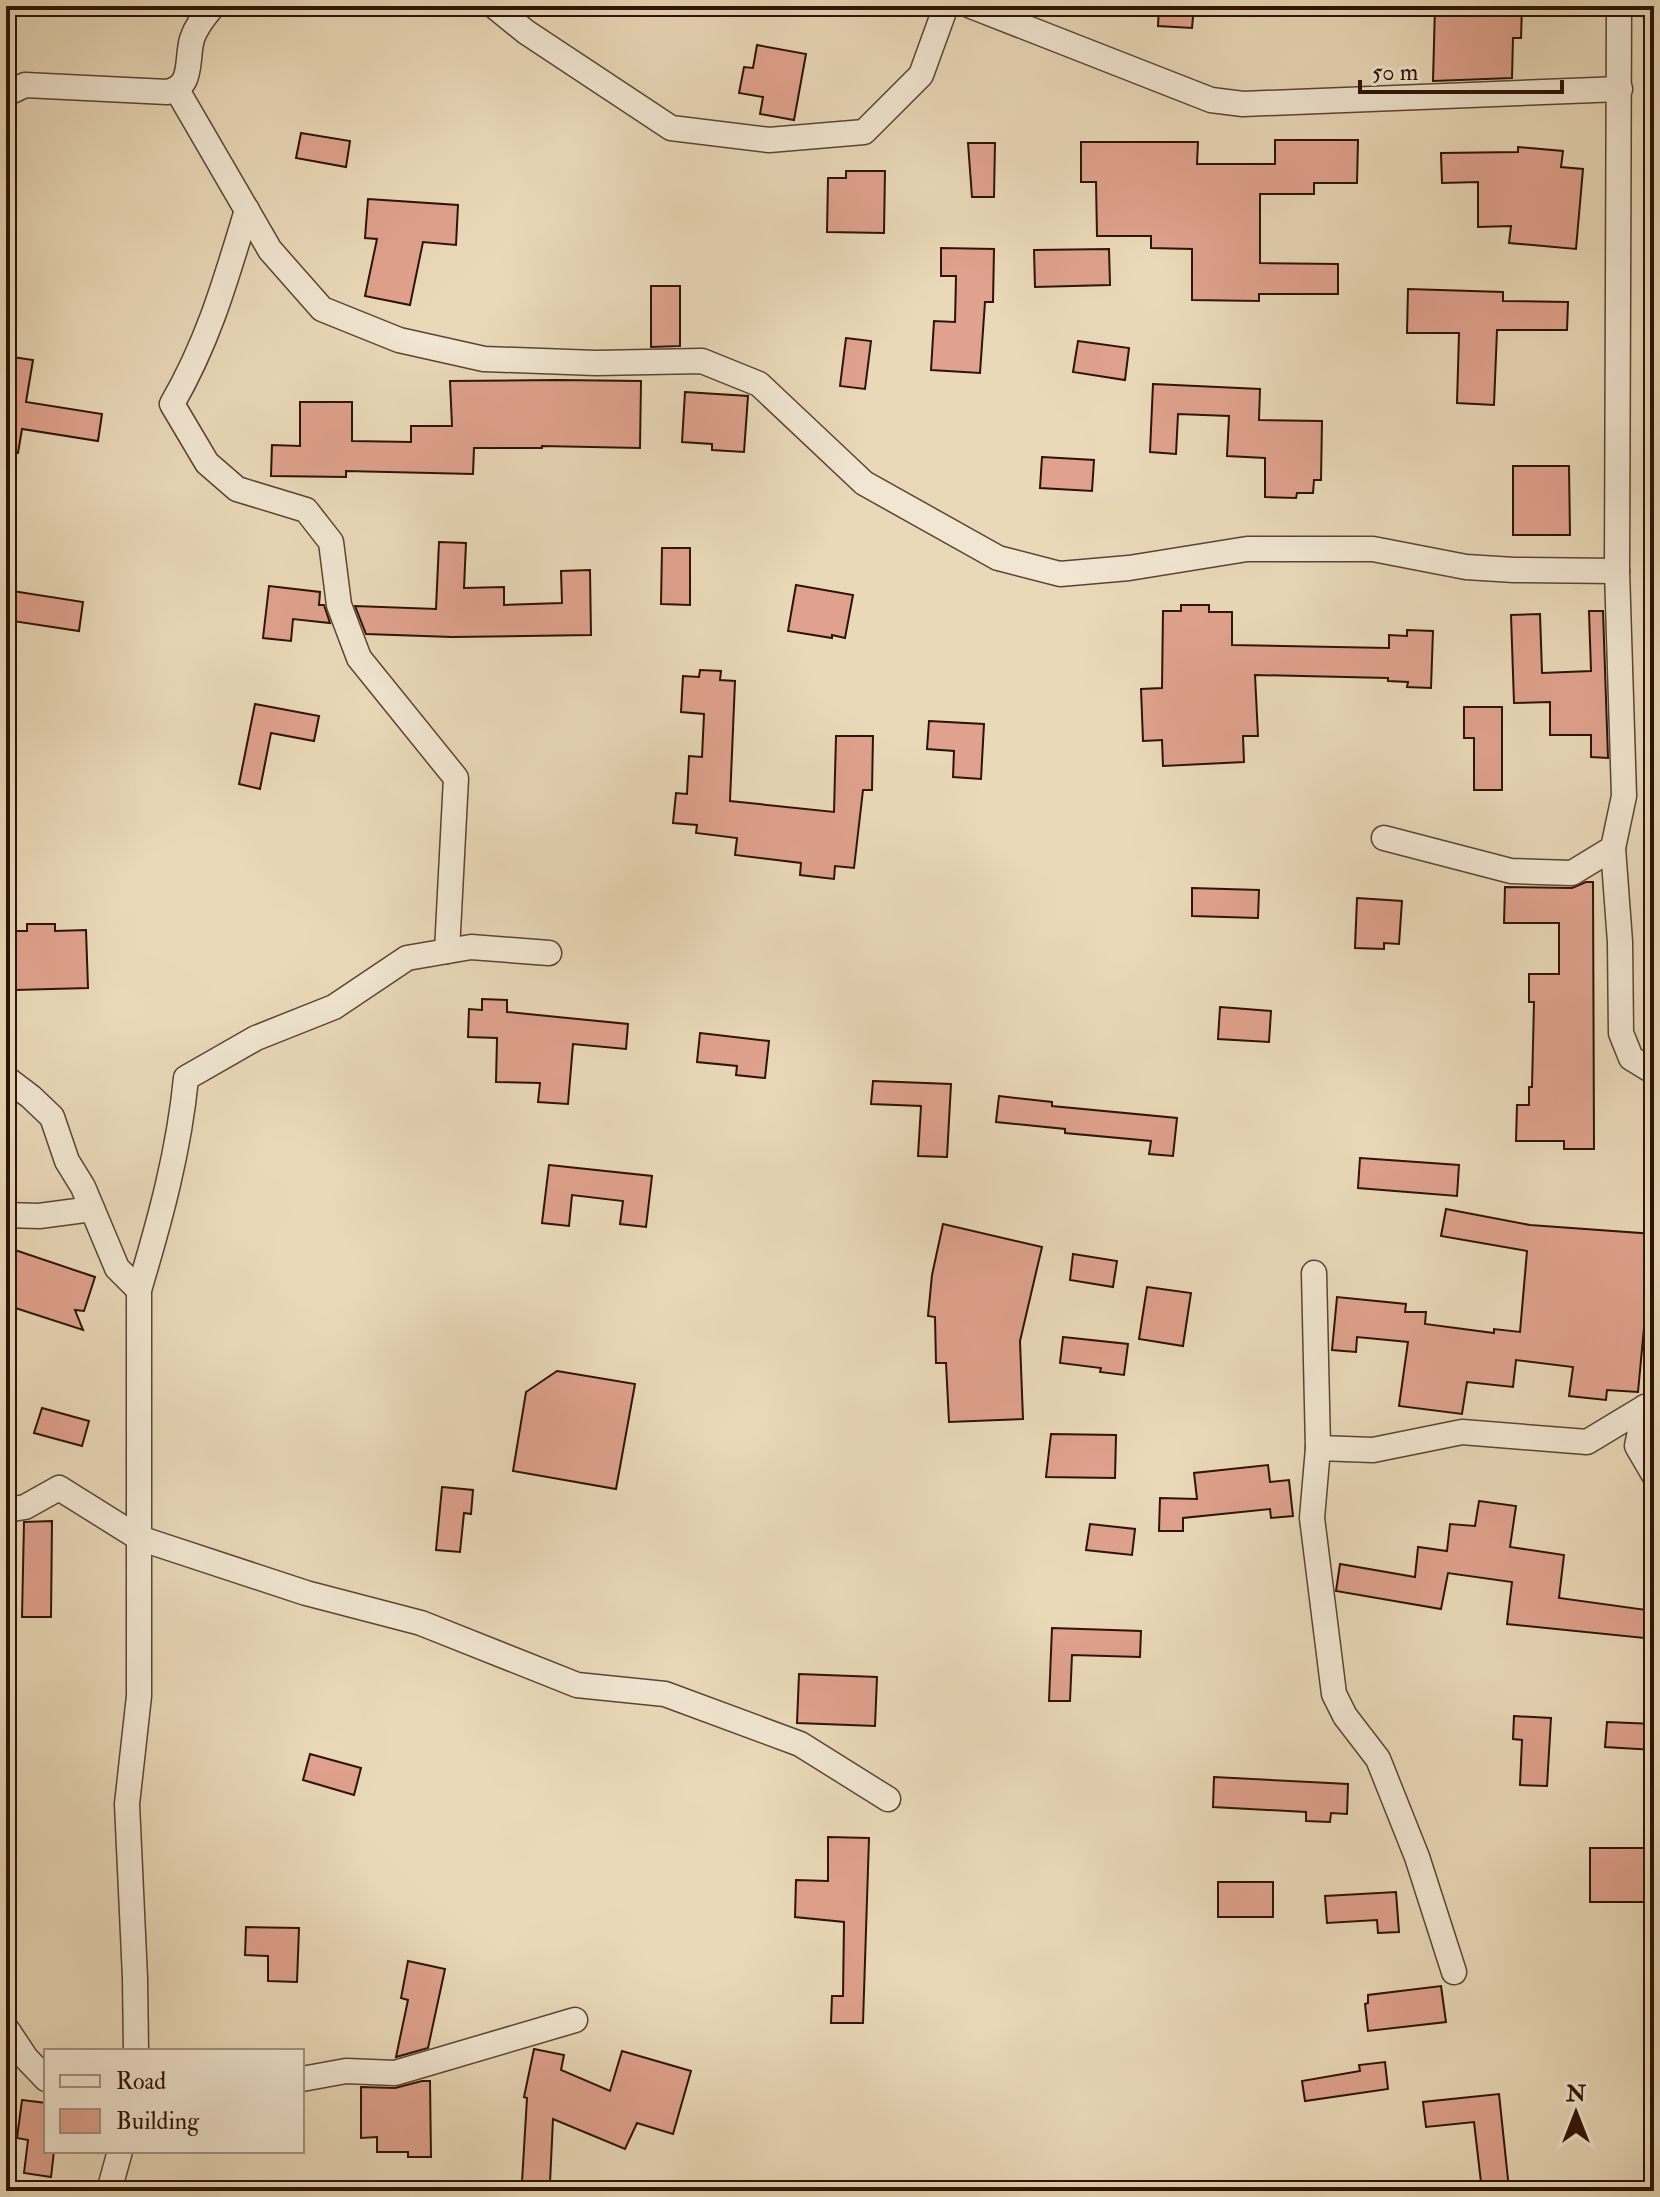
<svg xmlns="http://www.w3.org/2000/svg" width="1660" height="2197" font-family="'IM FELL Double Pica',serif">
<rect width="100%" height="100%" fill="#ead9b9"/>
<filter id="stains"><feTurbulence type="fractalNoise" baseFrequency=".0025" numOctaves="4"/><feColorMatrix values="0 0 0 0 .2 0 0 0 0 .09 0 0 0 0 .02 0 0 0 .5 -.17"/></filter>
<radialGradient id="worn" r=".72"><stop offset=".6" stop-color="#630" stop-opacity="0"/><stop offset="1" stop-color="#630" stop-opacity=".3"/></radialGradient>
<g fill="#e0a28e" stroke="#2d1305" stroke-width="2">
<polygon points="1159,6 1194,6 1192,28 1158,26"/>
<polygon points="1435,6 1522,6 1521,38 1513,38 1512,78 1433,81"/>
<polygon points="757,45 806,54 794,120 760,114 763,97 739,93 744,67 753,68"/>
<polygon points="301,133 350,141 346,167 296,158"/>
<polygon points="1275,140 1358,140 1357,183 1314,183 1314,194 1260,194 1260,263 1338,264 1338,294 1259,294 1259,301 1192,300 1192,249 1151,248 1151,236 1097,236 1096,182 1081,182 1081,142 1198,142 1197,164 1275,164"/>
<polygon points="968,143 995,143 994,197 972,197"/>
<polygon points="1518,147 1563,151 1561,167 1583,169 1576,249 1509,243 1511,226 1478,227 1478,182 1442,183 1441,153 1518,152"/>
<polygon points="846,171 885,171 884,233 827,232 828,178 846,178"/>
<polygon points="368,199 458,205 456,245 423,242 410,305 365,296 377,239 365,238"/>
<polygon points="941,248 994,249 993,302 985,302 980,373 931,370 934,321 955,322 956,276 941,276"/>
<polygon points="1109,249 1110,285 1035,287 1034,250"/>
<polygon points="651,286 680,286 680,346 651,347"/>
<polygon points="1408,289 1503,292 1503,301 1568,302 1567,330 1497,330 1494,405 1457,403 1459,333 1407,333"/>
<polygon points="846,338 871,341 865,389 840,386"/>
<polygon points="1078,341 1129,348 1125,380 1073,372"/>
<polygon points="6,356 33,360 26,402 102,414 98,441 22,429 18,453 6,452"/>
<polygon points="557,380 641,381 640,448 542,446 542,448 474,448 473,474 346,471 346,477 271,476 272,445 300,446 300,402 352,402 352,441 411,442 411,426 452,426 450,381"/>
<polygon points="1153,384 1260,389 1259,420 1322,421 1321,480 1314,480 1313,493 1297,493 1296,498 1265,497 1265,458 1227,456 1229,416 1178,414 1176,454 1150,452"/>
<polygon points="685,392 748,396 744,452 712,450 712,444 682,442"/>
<polygon points="1042,457 1094,460 1092,491 1040,488"/>
<polygon points="1513,466 1569,466 1570,535 1513,535"/>
<polygon points="439,542 466,543 464,588 504,587 504,605 562,603 561,571 590,570 591,635 452,637 366,634 355,606 436,609"/>
<polygon points="662,548 690,548 690,605 661,604"/>
<polygon points="796,585 853,595 845,638 832,635 832,638 788,631"/>
<polygon points="269,586 320,592 319,605 324,605 330,623 293,619 291,641 263,638"/>
<polygon points="6,590 83,602 79,631 6,620"/>
<polygon points="1181,605 1209,605 1209,612 1232,612 1232,645 1389,648 1389,635 1407,636 1407,630 1433,631 1431,688 1407,687 1408,682 1388,681 1388,678 1255,675 1258,736 1243,736 1244,762 1163,766 1162,740 1143,741 1141,689 1162,688 1163,611 1181,611"/>
<polygon points="1589,611 1603,611 1608,758 1591,757 1591,735 1550,735 1550,702 1514,703 1511,615 1540,614 1542,673 1591,671"/>
<polygon points="700,670 721,671 720,680 735,681 730,801 834,812 836,736 873,736 872,790 863,790 854,868 835,866 834,879 800,875 801,863 735,855 737,838 696,833 697,825 673,823 676,793 687,794 689,756 702,757 704,714 681,712 683,676 699,677"/>
<polygon points="255,704 319,716 314,741 271,733 260,789 239,784"/>
<polygon points="1464,707 1502,707 1502,790 1474,790 1474,738 1464,738"/>
<polygon points="929,721 984,724 981,779 953,777 954,751 927,749"/>
<polygon points="1586,882 1593,882 1594,1149 1564,1149 1564,1141 1516,1141 1517,1105 1529,1105 1529,1087 1532,1087 1534,1002 1529,1002 1529,974 1559,974 1559,923 1504,923 1505,887 1572,888"/>
<polygon points="1192,888 1259,890 1258,918 1192,916"/>
<polygon points="1357,898 1402,901 1399,944 1384,943 1384,949 1355,948"/>
<polygon points="27,924 55,924 55,931 86,930 88,988 15,990 13,931 27,931"/>
<polygon points="482,999 507,1000 507,1012 628,1024 626,1049 573,1044 568,1104 538,1102 540,1083 496,1082 497,1038 468,1037 469,1009 482,1010"/>
<polygon points="1220,1007 1271,1011 1269,1042 1218,1039"/>
<polygon points="700,1033 769,1041 765,1078 736,1075 737,1066 697,1062"/>
<polygon points="873,1081 951,1084 947,1157 918,1156 921,1106 871,1104"/>
<polygon points="999,1096 1052,1102 1052,1106 1177,1118 1173,1156 1149,1154 1151,1141 1065,1133 1065,1129 996,1122"/>
<polygon points="1360,1158 1459,1165 1457,1196 1358,1188"/>
<polygon points="549,1165 652,1176 646,1227 620,1224 623,1201 572,1195 569,1226 542,1223"/>
<polygon points="1446,1209 1530,1225 1654,1234 1654,1317 1645,1317 1638,1392 1607,1390 1606,1400 1569,1396 1573,1367 1516,1360 1513,1387 1467,1382 1462,1414 1399,1406 1408,1342 1357,1337 1356,1352 1332,1350 1337,1297 1406,1304 1405,1312 1426,1312 1425,1324 1494,1333 1494,1329 1520,1332 1527,1251 1441,1236"/>
<polygon points="943,1224 1042,1247 1020,1341 1023,1419 949,1422 946,1363 936,1363 935,1317 928,1316 932,1275"/>
<polygon points="6,1247 95,1277 84,1311 75,1310 83,1330 6,1305"/>
<polygon points="1073,1254 1117,1261 1113,1287 1070,1280"/>
<polygon points="1147,1287 1191,1293 1183,1346 1139,1339"/>
<polygon points="1063,1337 1128,1344 1124,1375 1100,1372 1101,1368 1060,1363"/>
<polygon points="557,1371 635,1384 616,1489 513,1471 526,1392"/>
<polygon points="42,1408 89,1421 82,1446 34,1433"/>
<polygon points="1051,1434 1116,1435 1115,1478 1046,1477"/>
<polygon points="1268,1465 1270,1482 1289,1480 1293,1516 1271,1518 1270,1509 1183,1518 1183,1531 1159,1531 1160,1498 1197,1499 1194,1473"/>
<polygon points="442,1487 473,1490 471,1514 464,1513 460,1552 436,1550"/>
<polygon points="1479,1501 1516,1506 1510,1547 1564,1555 1559,1598 1654,1611 1654,1639 1507,1624 1512,1582 1448,1573 1441,1609 1336,1591 1340,1564 1415,1577 1418,1547 1447,1551 1450,1524 1475,1526"/>
<polygon points="52,1521 51,1617 22,1617 24,1522"/>
<polygon points="1090,1524 1135,1529 1132,1555 1086,1550"/>
<polygon points="1052,1628 1141,1631 1140,1657 1072,1655 1070,1701 1049,1701"/>
<polygon points="799,1674 877,1677 875,1726 797,1723"/>
<polygon points="1514,1716 1551,1718 1547,1786 1520,1785 1522,1740 1513,1739"/>
<polygon points="1607,1722 1654,1724 1654,1750 1605,1747"/>
<polygon points="310,1754 361,1768 354,1795 303,1780"/>
<polygon points="1214,1777 1348,1784 1347,1814 1331,1813 1330,1822 1306,1821 1306,1812 1213,1807"/>
<polygon points="828,1837 869,1838 863,2023 831,2023 832,1996 843,1996 844,1922 795,1917 796,1880 828,1881"/>
<rect x="1590" y="1848" width="64" height="54"/>
<rect x="1218" y="1882" width="55" height="35"/>
<polygon points="1396,1892 1399,1932 1378,1933 1377,1920 1327,1923 1325,1896"/>
<polygon points="246,1927 299,1928 297,1982 268,1981 268,1956 245,1955"/>
<polygon points="408,1961 445,1969 428,2048 396,2057 408,2000 401,1998"/>
<polygon points="1441,1986 1446,2022 1368,2031 1365,2004 1368,2003 1368,1995"/>
<polygon points="534,2049 564,2055 561,2070 610,2091 622,2051 691,2071 673,2134 637,2123 625,2149 553,2119 550,2183 522,2182 527,2098 524,2097"/>
<polygon points="1385,2062 1388,2089 1305,2101 1302,2081 1360,2071 1359,2065"/>
<polygon points="422,2081 430,2081 431,2157 408,2157 408,2152 377,2152 377,2137 361,2138 361,2087 395,2088"/>
<polygon points="1499,2094 1509,2189 1482,2191 1474,2122 1426,2127 1423,2102"/>
<polygon points="22,2100 46,2103 46,2151 54,2151 51,2177 24,2173 28,2140 17,2138"/>
</g>
<g fill="none" stroke-linecap="round" stroke-linejoin="round">
<defs>
<g id="minor">
<polyline points="494,6 526,32 671,128 769,140 864,132 921,75 946,6"/>
<polyline points="971,6 1211,100 1243,104 1620,89"/>
<polyline points="177,90 270,250 322,309 399,340 484,359 596,363 702,361 759,384 864,483 998,558 1060,574 1129,568 1247,549 1373,549 1466,567 1514,570 1617,571"/>
<path d="M6,94L25,85L167,92C194,87 186,60 192,39C196,26 205,16 213,6"/>
<path d="M247,210C226,279 209,340 172,404L207,463L237,489L306,510L331,542L339,605L359,658L456,778L447,951"/>
<polyline points="1384,838 1511,871 1572,873 1613,848 1624,796 1617,571 1619,6"/>
<polyline points="1613,848 1620,942 1621,1033 1631,1058 1654,1072"/>
<polyline points="6,1078 31,1097 52,1117 67,1161 83,1187 117,1268 139,1290"/>
<polyline points="6,1215 39,1216 92,1209"/>
<polyline points="1314,1273 1318,1448 1312,1518 1334,1694 1345,1716 1378,1759 1417,1857 1454,1972"/>
<polyline points="1645,1407 1637,1446 1654,1475"/>
<polyline points="1318,1448 1373,1450 1462,1432 1587,1442 1645,1407 1654,1406"/>
<polyline points="6,1510 25,1507 59,1488 139,1538 306,1593 421,1623 577,1685 665,1694 800,1744 888,1799"/>
<polyline points="6,2028 26,2058 46,2079"/>
<path d="M136,2051L135,1978L127,1804L139,1696V1290C160,1220 179,1151 186,1078L256,1038L334,1007L407,958L471,947L549,953"/>
<polyline points="302,2079 346,2071 395,2073 575,2020"/>
<polyline points="109,2191 120,2151"/>
</g>
</defs>
<use href="#minor" stroke="#5c4432" stroke-width="27"/>
<use href="#minor" stroke="#f1e6d2" stroke-width="24"/>
</g>
<rect width="1660" height="2197" fill="none" stroke="#ead9b9" stroke-width="32"/>
<rect x="8" y="8" width="1644" height="2181" fill="none" stroke="#2d1305" stroke-width="4"/>
<rect x="16" y="16" width="1628" height="2165" fill="none" stroke="#2d1305" stroke-width="2"/>
<rect x="44" y="2049" width="260" height="104" fill="#f1e6d2" stroke="#a39280" stroke-width="2"/>
<rect x="60" y="2075" width="40" height="12" fill="#f1e6d2" stroke="#a39280" stroke-width="2"/>
<text x="116" y="2089" font-size="24" fill="#2d1305">Road</text>
<rect x="60" y="2109" width="40" height="24" fill="#e0a28e" stroke="#a39280" stroke-width="2"/>
<text x="116" y="2129" font-size="24" fill="#2d1305">Building</text>
<g transform="translate(1576 2113)" stroke="#f1e6d2" stroke-width="6" paint-order="stroke">
<path d="M0-6L14 30L0 20L-14 30Z" fill="#2d1305"/>
<text y="-12" font-size="22" font-weight="bold" text-anchor="middle" fill="#2d1305">N</text>
</g>
<path d="M1360 80v12h202v-12" fill="none" stroke="#2d1305" stroke-width="4"/>
<text x="1372" y="80" font-size="24" fill="#2d1305" stroke="#f1e6d2" stroke-width="6" paint-order="stroke">50 m</text>
<rect width="100%" height="100%" filter="url(#stains)"/>
<rect width="100%" height="100%" fill="url(#worn)"/>
</svg>
